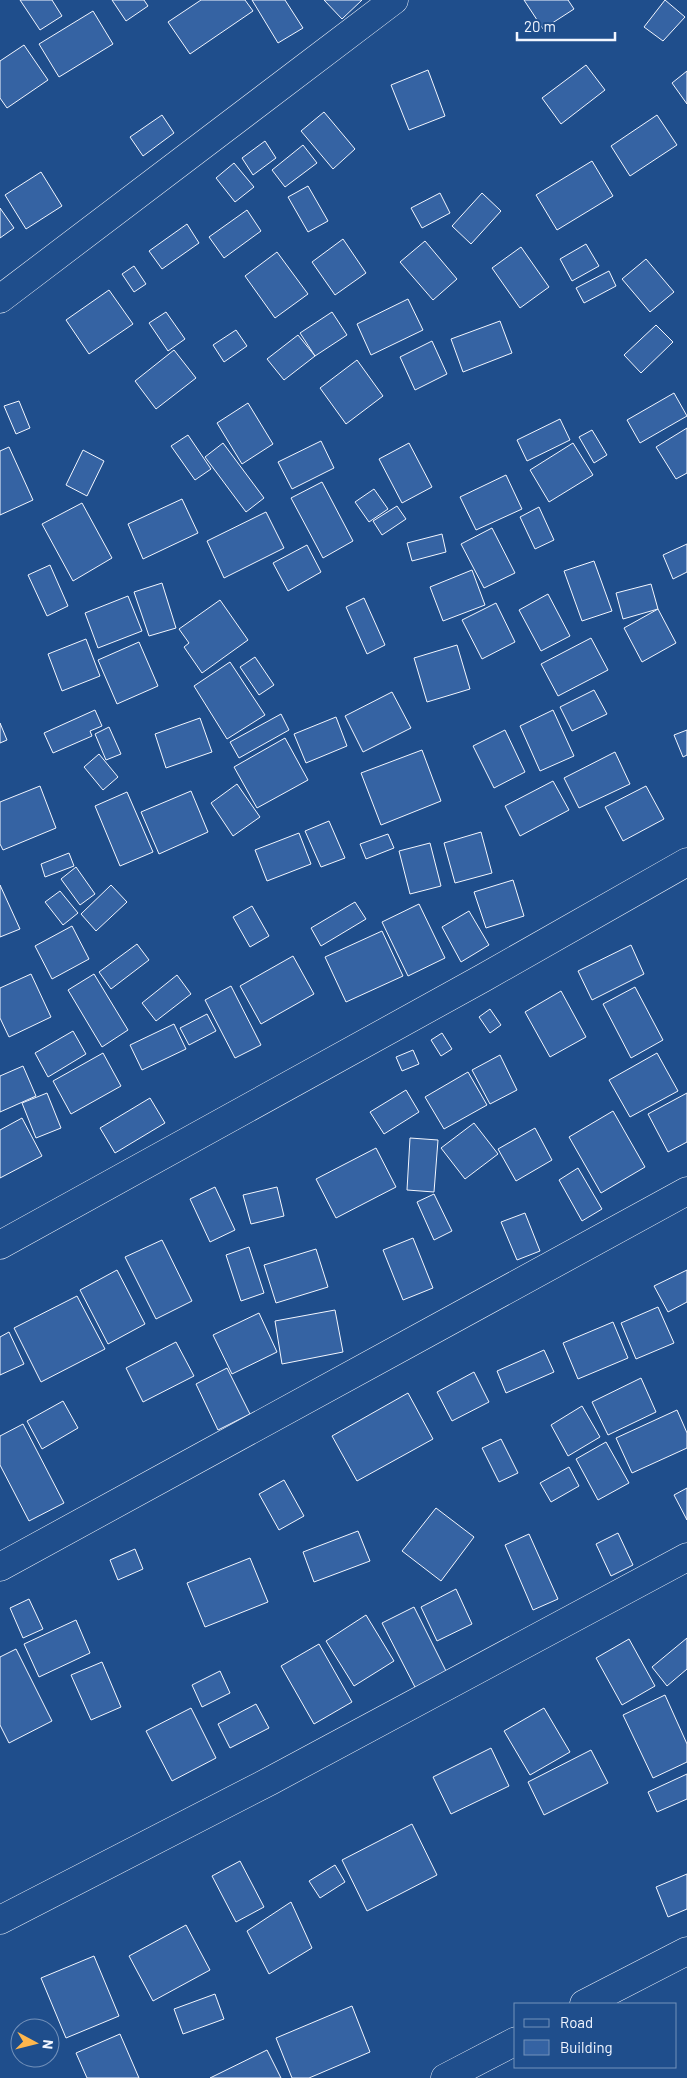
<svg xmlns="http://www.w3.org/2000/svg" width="687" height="2078" font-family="Barlow,sans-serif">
<rect width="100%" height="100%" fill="#1f4e8c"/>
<g fill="#3563a3" stroke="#f2f6ff">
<polygon points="20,0 52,0 62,16 40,30"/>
<polygon points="112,0 144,0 148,6 126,21"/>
<polygon points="201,0 245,0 253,11 190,54 168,22"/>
<polygon points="252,0 285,0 303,28 278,43"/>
<polygon points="324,0 362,0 342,19"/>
<polygon points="524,0 568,0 574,9 543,29"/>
<polygon points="665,0 685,17 663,41 644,27"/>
<polygon points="93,11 113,44 59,77 39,44"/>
<polygon points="24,45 48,80 7,108 0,98 0,61"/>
<polygon points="586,65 605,90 561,124 542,98"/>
<polygon points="428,70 445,116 409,130 391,85"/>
<polygon points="687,71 687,104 672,83"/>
<polygon points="324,112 355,149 333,169 301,131"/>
<polygon points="162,115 174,133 143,156 130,137"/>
<polygon points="657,115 677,145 630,176 611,146"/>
<polygon points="265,141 276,158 253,175 242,158"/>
<polygon points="303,145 317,163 285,187 272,170"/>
<polygon points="592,161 613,196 557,230 536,195"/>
<polygon points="234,163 254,187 235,202 216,178"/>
<polygon points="41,172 62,206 26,229 5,195"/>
<polygon points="308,186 328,221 308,232 288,197"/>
<polygon points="440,193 450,213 422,228 411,208"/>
<polygon points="482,193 501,211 471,244 452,226"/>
<polygon points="0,208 14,228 0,238"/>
<polygon points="247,210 261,231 224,258 209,237"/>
<polygon points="187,224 199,243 162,269 149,251"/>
<polygon points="343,239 366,273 335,295 312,262"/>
<polygon points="425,241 457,279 433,300 400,262"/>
<polygon points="586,244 599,266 572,281 560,259"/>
<polygon points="521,247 549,287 520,308 492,268"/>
<polygon points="277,252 308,294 275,318 245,276"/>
<polygon points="646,259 674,292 650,312 622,279"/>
<polygon points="134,266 146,284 134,292 122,274"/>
<polygon points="609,271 616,286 584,303 576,288"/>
<polygon points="109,290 133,324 89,354 66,320"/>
<polygon points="408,299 423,330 371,355 357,324"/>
<polygon points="166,312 185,339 168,351 149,323"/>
<polygon points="332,312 347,335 315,356 300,333"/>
<polygon points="500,321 512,353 463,372 451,339"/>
<polygon points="656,325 673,342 641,373 624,355"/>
<polygon points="236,330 247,346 224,362 213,345"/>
<polygon points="298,335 315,356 284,380 267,359"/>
<polygon points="432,341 447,374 415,390 400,357"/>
<polygon points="174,350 196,378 156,409 135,381"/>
<polygon points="357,360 383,396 346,424 320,388"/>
<polygon points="674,393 687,416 640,443 627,420"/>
<polygon points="19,401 30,428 16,434 4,406"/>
<polygon points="248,403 273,444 242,464 217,423"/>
<polygon points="560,419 570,440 527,461 517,440"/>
<polygon points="687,428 687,473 676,479 656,447"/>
<polygon points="592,430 607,455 594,463 579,437"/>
<polygon points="188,435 211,469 195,480 171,446"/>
<polygon points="321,441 334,468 292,489 278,462"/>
<polygon points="223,443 264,498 246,512 205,457"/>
<polygon points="409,443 432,487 402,503 379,459"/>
<polygon points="573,443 593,475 549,502 530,470"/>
<polygon points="9,447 33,500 0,515 0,451"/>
<polygon points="83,450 104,461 87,496 66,485"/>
<polygon points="506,475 522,509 476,530 460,497"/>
<polygon points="322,482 353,541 323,558 291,498"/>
<polygon points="374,489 388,509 369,522 355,502"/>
<polygon points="182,499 198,533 143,559 128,524"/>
<polygon points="82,503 112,558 73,581 42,524"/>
<polygon points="397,506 406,519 382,535 373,521"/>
<polygon points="539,507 554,540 535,549 520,517"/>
<polygon points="266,512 284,548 224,578 207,541"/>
<polygon points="492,528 515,573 484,588 461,544"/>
<polygon points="442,534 446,552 412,561 407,543"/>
<polygon points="687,544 687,572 673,579 663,555"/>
<polygon points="307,545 321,572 288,591 273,563"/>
<polygon points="594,561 612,611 582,621 564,571"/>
<polygon points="50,565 68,606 47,616 28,575"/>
<polygon points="472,570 485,605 443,621 430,587"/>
<polygon points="162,583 176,628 149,636 134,592"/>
<polygon points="651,584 658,609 623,619 616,593"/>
<polygon points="548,594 570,636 541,651 519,610"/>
<polygon points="128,596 142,631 98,648 85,613"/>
<polygon points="364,598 385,645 367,654 346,607"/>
<polygon points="220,600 248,640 202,673 184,647 189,643 179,629"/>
<polygon points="496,603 515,642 482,659 462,620"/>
<polygon points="658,609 676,643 642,662 624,628"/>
<polygon points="591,638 608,670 558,696 541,664"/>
<polygon points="86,639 100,676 62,691 48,654"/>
<polygon points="139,642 158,686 117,704 98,660"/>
<polygon points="457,645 470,689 427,702 414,658"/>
<polygon points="255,657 274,685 259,695 240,667"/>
<polygon points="230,662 265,715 227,739 194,686"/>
<polygon points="594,690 607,714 572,731 560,707"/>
<polygon points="392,692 411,728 363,752 345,716"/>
<polygon points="95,710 102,726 90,731 92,736 53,753 44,733"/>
<polygon points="553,710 574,756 540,771 520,726"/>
<polygon points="281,714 289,730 239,758 230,742"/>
<polygon points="336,717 347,746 306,763 294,734"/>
<polygon points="200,718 212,752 166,768 155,734"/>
<polygon points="0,723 7,740 0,743"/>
<polygon points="109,727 121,754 106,760 95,734"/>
<polygon points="505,730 525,772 494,788 473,746"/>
<polygon points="687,730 687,755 683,757 674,735"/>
<polygon points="285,738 308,780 257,808 234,767"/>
<polygon points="422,750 441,801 381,825 361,773"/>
<polygon points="615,752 630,784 579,808 564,778"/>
<polygon points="99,754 118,777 103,790 84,767"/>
<polygon points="553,781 569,810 520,836 505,806"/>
<polygon points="237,784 260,817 233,836 211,803"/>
<polygon points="40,786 56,828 3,850 0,844 0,802"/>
<polygon points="646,786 664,819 623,841 605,807"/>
<polygon points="191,791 208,832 159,854 141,812"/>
<polygon points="127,792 153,852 120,866 95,806"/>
<polygon points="329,821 345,858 321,867 305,831"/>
<polygon points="481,832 492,873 455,883 444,843"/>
<polygon points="299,833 311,864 267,881 255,850"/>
<polygon points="388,834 394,848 366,859 360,844"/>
<polygon points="430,843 441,886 410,894 399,851"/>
<polygon points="69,853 74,866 45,877 41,864"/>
<polygon points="76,867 95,894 80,905 61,879"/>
<polygon points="513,880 524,916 486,928 474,892"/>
<polygon points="0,885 20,929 0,937"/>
<polygon points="111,885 127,902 96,931 81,914"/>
<polygon points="60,891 78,913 63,925 45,902"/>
<polygon points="355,902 366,919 321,946 311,928"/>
<polygon points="419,904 445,958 408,976 382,922"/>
<polygon points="252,906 269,936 250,947 233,917"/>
<polygon points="469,911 489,945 461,962 442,927"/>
<polygon points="72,926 89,959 52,979 35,946"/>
<polygon points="382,931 403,976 346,1002 325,957"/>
<polygon points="137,944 149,960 111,989 99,972"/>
<polygon points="631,945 644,974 592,1000 578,971"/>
<polygon points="293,956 314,994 261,1024 240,986"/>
<polygon points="31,974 51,1017 9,1037 0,1018 0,988"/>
<polygon points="94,974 128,1030 102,1047 68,990"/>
<polygon points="177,975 191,994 156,1021 142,1003"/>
<polygon points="231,986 261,1045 235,1058 205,1000"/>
<polygon points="635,987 663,1040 631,1058 603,1004"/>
<polygon points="561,991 586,1037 550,1057 525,1012"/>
<polygon points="490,1009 501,1025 490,1033 479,1017"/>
<polygon points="207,1014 216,1031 189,1045 180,1028"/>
<polygon points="174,1024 186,1049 142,1070 130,1045"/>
<polygon points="73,1031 86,1054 48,1077 35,1053"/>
<polygon points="442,1033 452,1049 441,1056 431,1040"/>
<polygon points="413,1050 419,1064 402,1071 396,1057"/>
<polygon points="103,1053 121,1086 71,1114 53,1081"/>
<polygon points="657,1053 678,1091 630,1117 609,1080"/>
<polygon points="500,1055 517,1090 490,1104 472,1070"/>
<polygon points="23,1066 36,1096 0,1112 0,1076"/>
<polygon points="468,1072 487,1105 444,1129 425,1097"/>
<polygon points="406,1090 419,1112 384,1134 370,1112"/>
<polygon points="47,1093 61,1128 36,1138 22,1103"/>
<polygon points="687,1093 687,1142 668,1152 648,1114"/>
<polygon points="150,1098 165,1123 115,1153 100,1128"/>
<polygon points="613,1111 645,1167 601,1193 569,1137"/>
<polygon points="22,1118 42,1156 0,1178 0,1130"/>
<polygon points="474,1123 498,1154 465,1179 441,1148"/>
<polygon points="535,1128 552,1160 516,1181 498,1149"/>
<polygon points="410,1138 438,1140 434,1192 407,1190"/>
<polygon points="376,1148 396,1187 336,1218 316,1179"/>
<polygon points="578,1168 602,1209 582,1221 559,1180"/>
<polygon points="215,1187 235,1230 210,1242 190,1199"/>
<polygon points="277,1187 284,1216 251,1224 243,1195"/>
<polygon points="434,1194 452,1231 434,1240 417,1202"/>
<polygon points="525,1213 540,1251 517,1260 501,1222"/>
<polygon points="413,1238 433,1288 403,1300 383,1250"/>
<polygon points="162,1240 192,1301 156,1319 125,1257"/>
<polygon points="249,1247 264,1293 241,1301 226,1255"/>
<polygon points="316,1249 328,1287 276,1303 264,1265"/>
<polygon points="117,1270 145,1324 108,1344 80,1290"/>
<polygon points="687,1270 687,1302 668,1312 654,1286"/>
<polygon points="77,1296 105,1349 41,1382 14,1328"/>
<polygon points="658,1307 674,1343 636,1359 621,1323"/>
<polygon points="335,1310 343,1352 282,1364 275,1321"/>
<polygon points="259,1313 277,1352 232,1374 213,1335"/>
<polygon points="613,1322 628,1358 578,1379 563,1343"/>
<polygon points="9,1332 24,1364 0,1375 0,1337"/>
<polygon points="176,1342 194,1376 143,1402 126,1368"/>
<polygon points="544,1350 554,1372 506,1393 497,1371"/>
<polygon points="227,1368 250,1414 218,1430 196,1384"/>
<polygon points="474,1372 489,1402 452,1421 437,1392"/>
<polygon points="641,1378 656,1412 608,1435 592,1402"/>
<polygon points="408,1393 433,1439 357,1481 332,1436"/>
<polygon points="63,1401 78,1428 42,1449 27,1421"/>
<polygon points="582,1406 600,1437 568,1456 551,1425"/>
<polygon points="677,1410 687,1433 687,1448 632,1473 616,1438"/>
<polygon points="23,1424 64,1503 29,1521 0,1465 0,1436"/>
<polygon points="501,1439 518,1473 499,1482 482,1448"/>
<polygon points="606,1442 629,1483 598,1500 576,1459"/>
<polygon points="569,1467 579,1486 551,1502 540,1483"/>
<polygon points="284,1480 304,1516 279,1530 259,1494"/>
<polygon points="687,1488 687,1520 674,1495"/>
<polygon points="436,1508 474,1537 441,1581 402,1551"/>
<polygon points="358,1531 370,1561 314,1582 303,1552"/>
<polygon points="618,1533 633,1565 611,1576 596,1544"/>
<polygon points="529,1534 558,1599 533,1610 505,1545"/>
<polygon points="135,1549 143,1569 118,1580 110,1560"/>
<polygon points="250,1558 268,1602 205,1627 187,1583"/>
<polygon points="456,1589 472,1624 437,1641 421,1607"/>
<polygon points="29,1599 43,1629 23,1638 10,1608"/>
<polygon points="414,1607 447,1673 416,1689 382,1623"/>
<polygon points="366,1615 394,1661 354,1686 326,1641"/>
<polygon points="76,1620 90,1653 39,1677 24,1644"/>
<polygon points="687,1638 687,1669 667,1686 652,1667"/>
<polygon points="629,1639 655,1686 622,1705 596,1658"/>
<polygon points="319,1644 352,1702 314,1724 281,1666"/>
<polygon points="16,1649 52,1721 9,1743 0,1725 0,1657"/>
<polygon points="102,1662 121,1707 91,1720 71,1675"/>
<polygon points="220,1671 230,1693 202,1707 192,1685"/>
<polygon points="665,1695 687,1744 687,1762 653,1778 623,1715"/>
<polygon points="256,1704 269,1728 230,1748 218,1724"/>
<polygon points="191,1708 216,1758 172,1781 146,1731"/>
<polygon points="544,1708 570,1752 530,1775 504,1731"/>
<polygon points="491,1748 509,1786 451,1814 433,1777"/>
<polygon points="591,1750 608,1783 544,1815 528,1782"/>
<polygon points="687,1774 687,1799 657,1812 648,1792"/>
<polygon points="412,1824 437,1875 367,1911 342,1860"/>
<polygon points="240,1861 264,1907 236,1922 212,1876"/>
<polygon points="335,1865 345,1882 320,1898 309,1881"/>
<polygon points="687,1874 687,1909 668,1917 656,1887"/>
<polygon points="291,1902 312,1948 269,1974 247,1931"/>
<polygon points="186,1925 210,1970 153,2001 129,1956"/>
<polygon points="94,1956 119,2016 66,2038 41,1978"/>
<polygon points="215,1994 224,2019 183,2034 174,2009"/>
<polygon points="352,2006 370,2052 309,2078 292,2078 276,2038"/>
<polygon points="120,2034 139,2078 87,2078 76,2053"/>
<polygon points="267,2050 281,2078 210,2078"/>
</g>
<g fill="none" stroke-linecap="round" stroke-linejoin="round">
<defs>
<g id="minor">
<polyline points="0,299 394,0"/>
<polyline points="0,1245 483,978 687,862"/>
<polyline points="0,1567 687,1191"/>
<polyline points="0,1920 270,1781 687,1557"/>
<polyline points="584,2004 687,1951"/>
<polyline points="445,2078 516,2041"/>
</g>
</defs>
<use href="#minor" stroke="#f2f6ff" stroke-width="29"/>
<use href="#minor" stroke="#1f4e8c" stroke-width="28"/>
</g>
<rect x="514" y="2003" width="162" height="65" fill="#1f4e8c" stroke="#7391ba"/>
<rect x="524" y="2019" width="25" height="8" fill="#1f4e8c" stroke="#7391ba"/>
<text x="560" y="2028" font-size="15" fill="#f2f6ff">Road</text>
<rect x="524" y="2040" width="25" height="15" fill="#3563a3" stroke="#7391ba"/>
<text x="560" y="2053" font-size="15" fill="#f2f6ff">Building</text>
<g transform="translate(35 2043) rotate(97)"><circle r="24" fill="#1f4e8c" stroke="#7391ba"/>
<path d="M0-4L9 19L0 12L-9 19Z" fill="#ffb74d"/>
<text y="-8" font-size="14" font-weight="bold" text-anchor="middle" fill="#f2f6ff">N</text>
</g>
<path d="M517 32v8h98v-8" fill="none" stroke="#f2f6ff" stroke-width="2.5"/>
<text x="524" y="32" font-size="15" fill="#f2f6ff" stroke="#1f4e8c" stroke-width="4" paint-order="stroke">20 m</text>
</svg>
